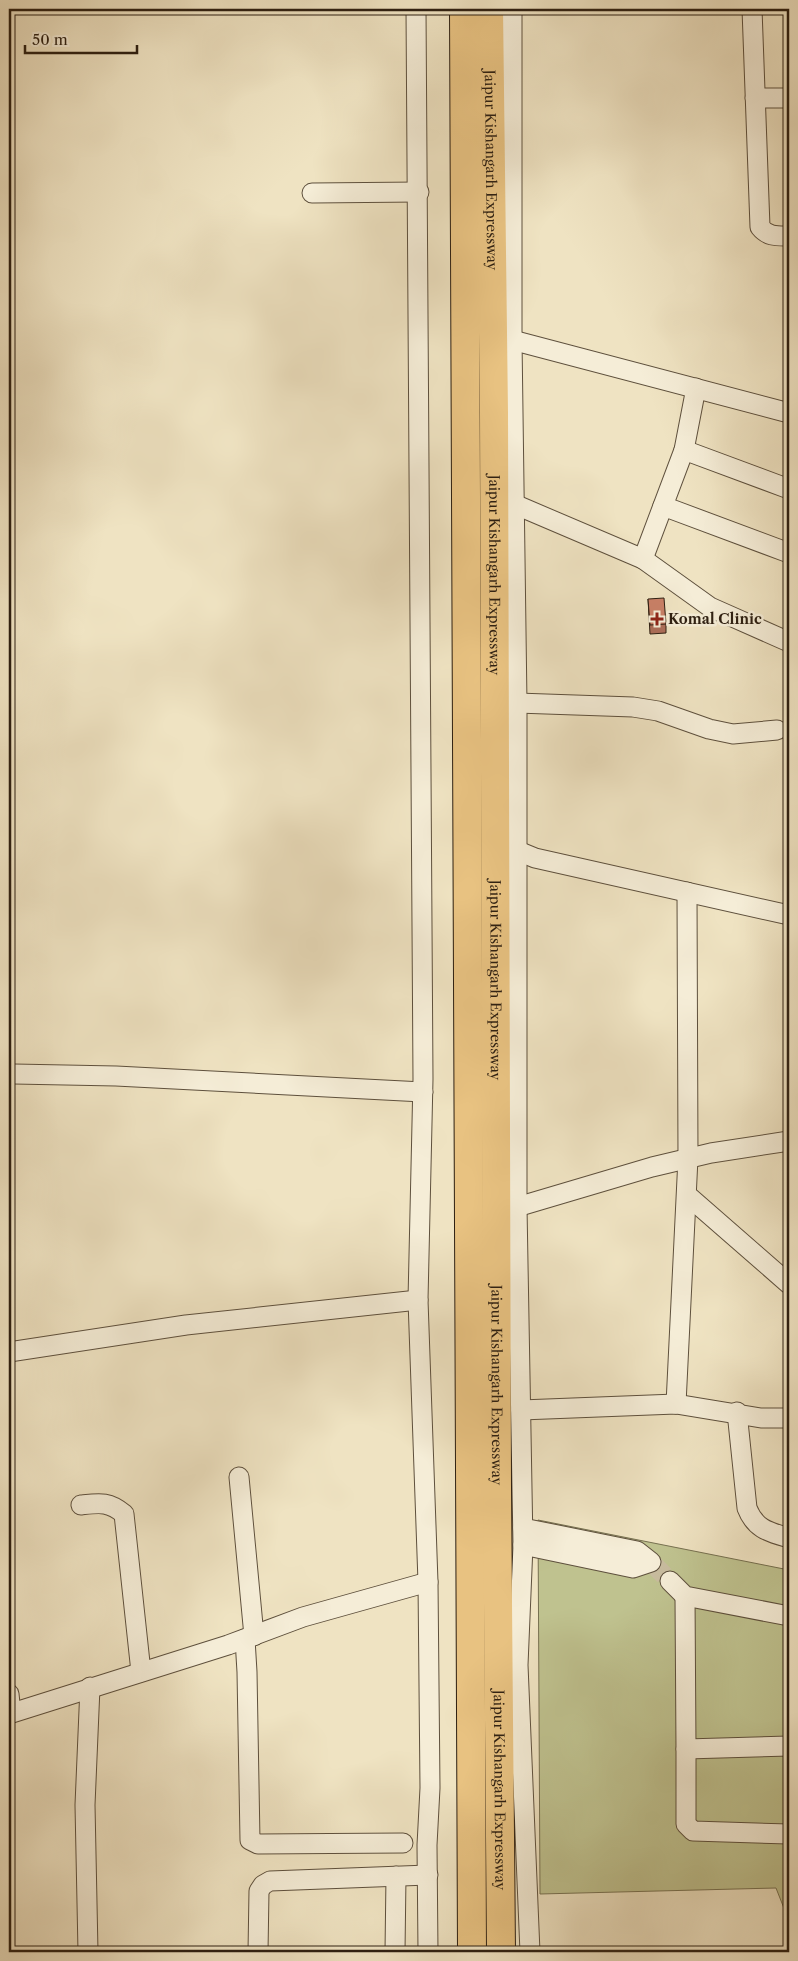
<svg xmlns="http://www.w3.org/2000/svg" width="798" height="1961" font-family="'Libre Caslon Text',serif">
<rect width="100%" height="100%" fill="#efe3c2"/>
<filter id="stains"><feTurbulence type="fractalNoise" baseFrequency=".004" numOctaves="4"/><feColorMatrix values="0 0 0 0 .2 0 0 0 0 .09 0 0 0 0 .02 0 0 0 .5 -.17"/></filter>
<radialGradient id="worn" r=".72"><stop offset=".6" stop-color="#630" stop-opacity="0"/><stop offset="1" stop-color="#630" stop-opacity=".3"/></radialGradient>
<polygon fill="#bfc28f" stroke="#767050" points="538,1520 789,1570 789,1921 776,1888 540,1894"/>
<g fill="none" stroke-linecap="round" stroke-linejoin="round">
<polyline stroke="#c8bc9f" stroke-width="19" stroke-dasharray="19 9" stroke-linecap="butt" points="651,1562 670,1581"/>
<defs>
<g id="minor">
<polyline points="416,9 423,1079 418,1300 428,1582 430,1788 427,1845 428,1952"/>
<polyline points="512,9 512,340 517,703 517,1207 523,1545 518,1665 530,1952"/>
<path d="M752,9L760,227C768,237 777,236 789,236"/>
<polyline points="755,98 789,98"/>
<polyline points="312,193 419,192"/>
<polyline points="512,340 789,413"/>
<polyline points="684,450 789,489"/>
<polyline points="514,504 643,559 684,450 696,388"/>
<polyline points="663,506 789,553"/>
<polyline points="643,559 710,607 789,642"/>
<polyline points="517,703 633,707 658,711 709,729 733,734 777,730"/>
<polyline points="518,851 535,858 789,915"/>
<polyline points="14,1074 116,1076 423,1092"/>
<polyline points="687,1195 789,1284"/>
<polyline points="517,1207 652,1167 711,1153 789,1141"/>
<polyline points="9,1352 186,1325 418,1300"/>
<polyline points="676,1404 688,1158 687,892"/>
<polyline points="521,1410 676,1404 761,1418 789,1418"/>
<path d="M737,1412L747,1508C755,1529 769,1532 789,1538"/>
<polyline points="239,1477 254,1636"/>
<path d="M81,1505C99,1503 109,1501 124,1514L141,1672"/>
<polyline points="523,1528 637,1551 651,1562 633,1568 523,1545"/>
<polyline points="670,1581 685,1596 789,1616"/>
<polyline points="685,1596 686,1749 789,1746"/>
<polyline points="245,1639 247,1672 250,1840 258,1844 403,1843"/>
<polyline points="9,1694 11,1713"/>
<polyline points="9,1714 228,1645 303,1617 428,1582"/>
<polyline points="686,1749 686,1824 693,1831 789,1834"/>
<polyline points="88,1952 85,1805 90,1687"/>
<polyline points="258,1952 259,1891 263,1885 270,1881 428,1875"/>
<polyline points="395,1952 396,1876"/>
</g>
<g id="highway">
<polyline points="464,9 472,1952"/>
<path id="s1" d="M489,9L494,413L497,1486L501,1952"/>
</g>
</defs>
<use href="#minor" stroke="#5e503d" stroke-width="21"/>
<use href="#highway" stroke="#2d1f11" stroke-width="30"/>
<use href="#minor" stroke="#f5edd7" stroke-width="19"/>
<use href="#highway" stroke="#e8c281" stroke-width="28"/>
</g>
<polygon fill="#ad6e59" stroke="#2d1f11" points="648,599 666,624 666,633 650,634"/>
<polygon fill="#c98067" stroke="#2d1f11" points="664,598 666,624 650,625 648,599"/>
<path fill="#8f2418" stroke="#f5edd7" stroke-width="2" d="M654.5 611.5h5v5h5v5h-5v5h-5v-5h-5v-5h5z"/>
<g text-anchor="middle" stroke-width="5" stroke-linejoin="round" paint-order="stroke">
<g font-size="14" fill="#2d1f11" stroke="#f5edd7">
<text dy="5" stroke="none"><textPath href="#s1" startOffset="161">Jaipur Kishangarh Expressway</textPath></text>
<text dy="5" stroke="none"><textPath href="#s1" startOffset="566">Jaipur Kishangarh Expressway</textPath></text>
<text dy="5" stroke="none"><textPath href="#s1" startOffset="971">Jaipur Kishangarh Expressway</textPath></text>
<text dy="5" stroke="none"><textPath href="#s1" startOffset="1376">Jaipur Kishangarh Expressway</textPath></text>
<text dy="5" stroke="none"><textPath href="#s1" startOffset="1781">Jaipur Kishangarh Expressway</textPath></text>
</g>
<g font-size="14" font-weight="bold" fill="#2d1f11" stroke="#f5edd7" text-anchor="start">
<text x="668" y="624">Komal Clinic</text>
</g>
</g>
<rect width="798" height="1961" fill="none" stroke="#efe3c2" stroke-width="30"/>
<rect x="10" y="10" width="778" height="1941" fill="none" stroke="#2d1f11" stroke-width="2.5"/>
<rect x="15" y="15" width="768" height="1931" fill="none" stroke="#2d1f11"/>
<path d="M25 45v8h112v-8" fill="none" stroke="#2d1f11" stroke-width="2.5"/>
<text x="32" y="45" font-size="15" fill="#2d1f11" stroke="#f5edd7" stroke-width="4" paint-order="stroke">50 m</text>
<rect width="100%" height="100%" filter="url(#stains)"/>
<rect width="100%" height="100%" fill="url(#worn)"/>
</svg>
